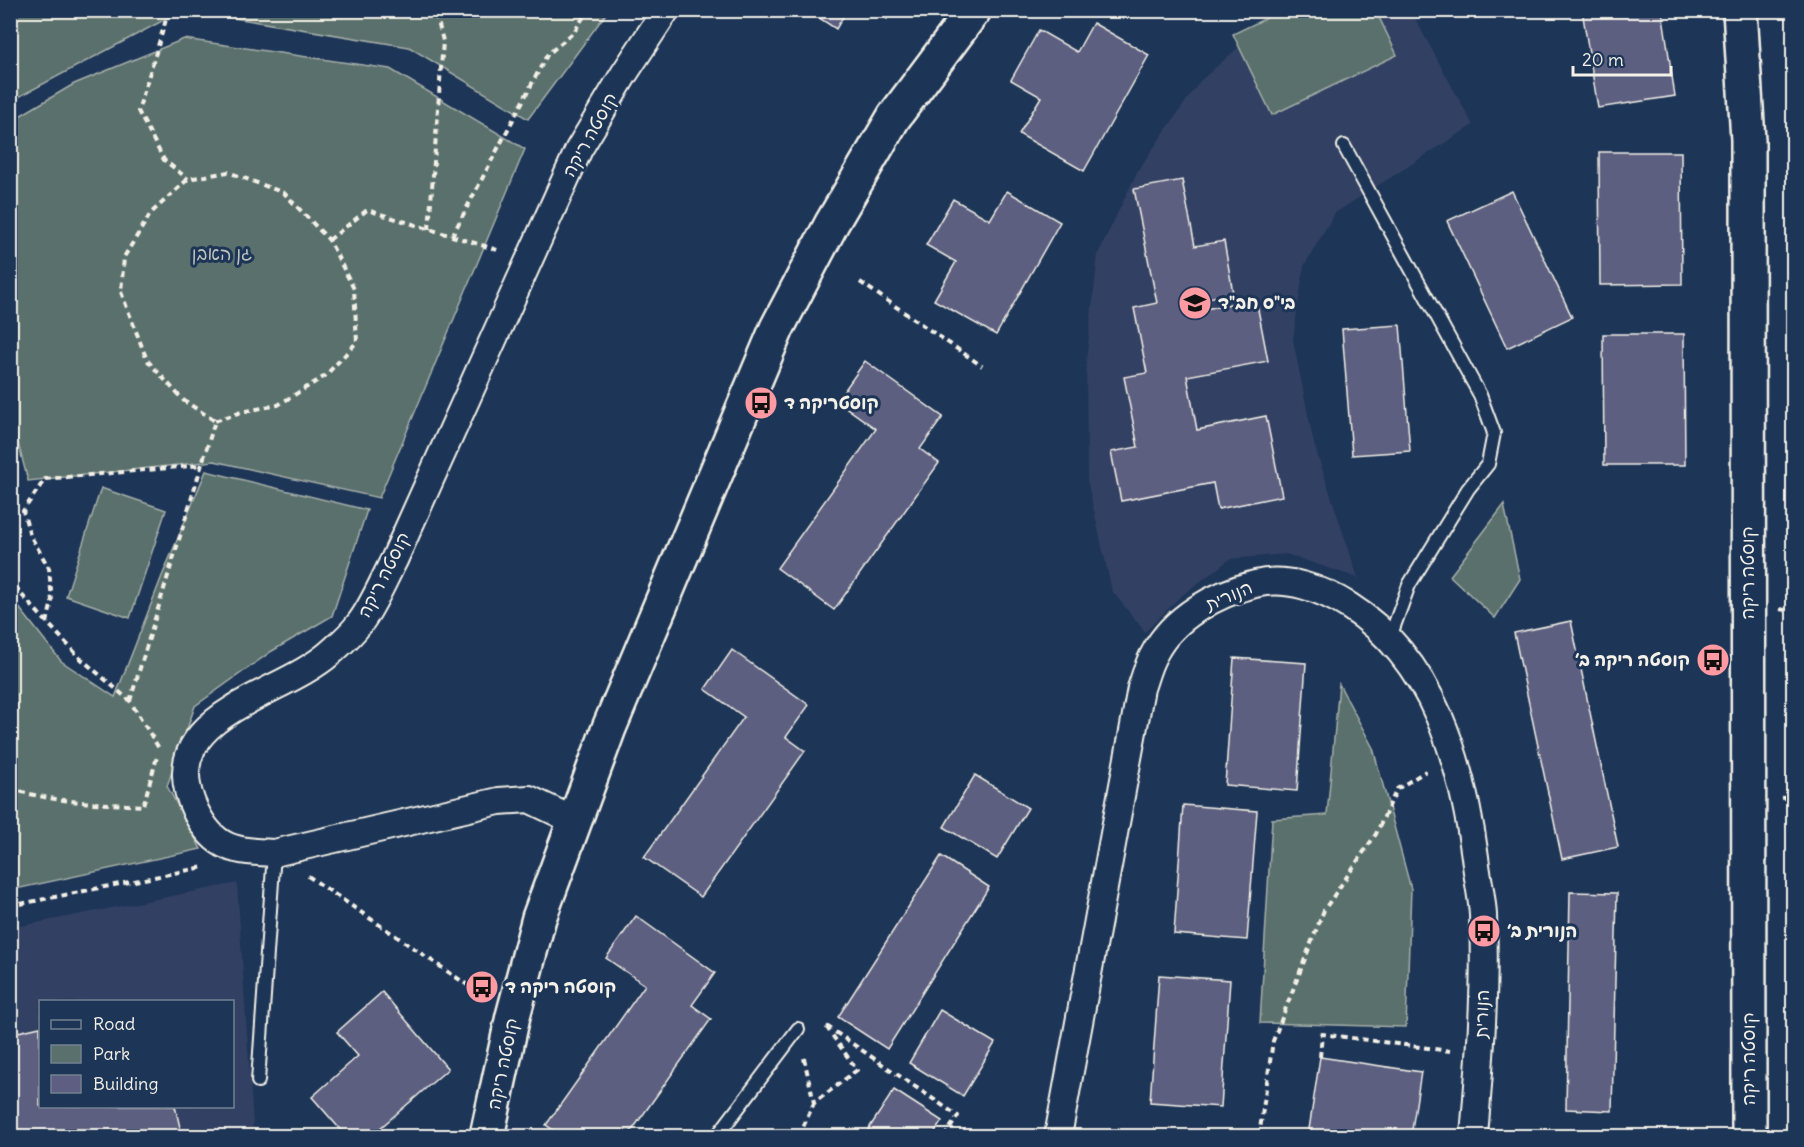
<svg xmlns="http://www.w3.org/2000/svg" width="1804" height="1147" font-family="Delius,'Playpen Sans Hebrew',sans-serif">
<rect width="100%" height="100%" fill="#1d3557"/>
<filter id="ink" filterUnits="userSpaceOnUse"><feTurbulence type="fractalNoise" baseFrequency=".0167" numOctaves="2"/><feDisplacementMap in="SourceGraphic" scale="12" xChannelSelector="R" yChannelSelector="G"/><feConvolveMatrix kernelMatrix="1 2 1 2 8 2 1 2 1" color-interpolation-filters="sRGB"/></filter>
<g filter="url(#ink)">
<g fill="#304164" fill-rule="evenodd">
<polygon points="1286,11 1411,11 1473,125 1335,213 1304,266 1293,340 1314,444 1358,578 1286,554 1230,559 1180,597 1145,632 1112,591 1087,480 1086,362 1098,254 1138,170 1200,81 1273,17"/>
<path d="M237,883L253,1123L252,1136H11V928ZM40,1002H232V1106H40Z"/>
</g>
<g fill="#5a706c" stroke="#a7b0aa" stroke-width="1.5">
<polygon points="11,10 181,10 181,11 11,101"/>
<polygon points="1283,10 1376,11 1397,55 1272,115 1233,34"/>
<polygon points="192,11 608,11 528,119 409,47"/>
<polygon points="184,39 390,69 525,149 379,498 214,461 28,481 11,416 11,121 74,84"/>
<polygon points="206,471 367,510 332,616 272,651 195,706 167,786 201,849 16,889 10,878 10,596 61,661 115,697 162,576"/>
<polygon points="101,488 166,510 130,618 66,596"/>
<polygon points="1504,505 1520,579 1495,618 1450,576"/>
<polygon points="1339,684 1373,748 1411,889 1406,1027 1260,1023 1272,819 1327,815"/>
</g>
<g fill="#5d5e81" stroke="#f4f1e8" stroke-width="1.5">
<polygon points="807,10 847,10 836,29"/>
<polygon points="873,10 892,10 887,19"/>
<polygon points="1582,10 1662,10 1675,96 1598,108"/>
<polygon points="1093,23 1149,55 1084,171 1019,134 1041,97 1011,80 1039,30 1077,52"/>
<polygon points="1599,152 1681,152 1682,284 1600,285"/>
<polygon points="1182,180 1195,246 1224,241 1233,293 1198,300 1200,310 1256,299 1268,361 1187,376 1197,430 1266,416 1282,496 1218,509 1213,483 1121,501 1111,452 1138,447 1124,377 1147,373 1134,308 1157,303 1134,189"/>
<polygon points="1007,191 1060,222 996,335 934,300 956,262 926,245 953,199 990,220"/>
<polygon points="1512,191 1572,317 1507,348 1447,221"/>
<polygon points="1400,325 1410,451 1352,455 1342,329"/>
<polygon points="1603,334 1684,334 1685,465 1604,465"/>
<polygon points="865,361 943,417 920,449 939,463 834,610 777,568 876,429 837,401"/>
<polygon points="1571,621 1618,847 1562,859 1514,633"/>
<polygon points="732,650 809,705 786,737 805,751 701,897 644,857 744,717 705,689"/>
<polygon points="1234,658 1306,663 1297,791 1225,785"/>
<polygon points="975,775 1028,808 997,859 944,827"/>
<polygon points="1183,805 1257,811 1247,940 1174,934"/>
<polygon points="941,856 989,887 887,1049 838,1017"/>
<polygon points="1570,892 1617,893 1612,1111 1566,1109"/>
<polygon points="636,916 715,973 692,1005 711,1019 628,1136 562,1136 546,1125 645,985 606,958"/>
<polygon points="1159,975 1230,980 1221,1107 1150,1102"/>
<polygon points="382,992 448,1069 371,1136 346,1136 312,1097 358,1056 337,1032"/>
<polygon points="10,995 18,1032 40,1027 40,1106 175,1106 182,1136 10,1136"/>
<polygon points="940,1010 995,1043 963,1096 909,1063"/>
<polygon points="1320,1057 1421,1072 1411,1136 1308,1136"/>
<polygon points="894,1090 942,1121 932,1136 864,1136"/>
</g>
<g fill="none" stroke-linecap="round" stroke-linejoin="round">
<defs>
<g id="lane">
<polyline points="1344,146 1480,395 1494,433 1488,464 1468,489 1409,585 1389,640"/>
<polyline points="258,1081 274,853"/>
<polyline points="717,1136 798,1029"/>
</g>
<g id="street">
<path d="M575,821L529,799L499,801L274,853C235,851 215,850 196,812C149,716 279,698 330,653C340,644 351,635 359,624C372,608 384,579 394,560L579,149L624,74L666,10"/>
<path d="M1058,1136L1141,688C1145,677 1148,664 1154,654C1173,617 1216,594 1255,584C1287,576 1322,589 1349,606C1434,660 1462,763 1475,857C1477,876 1482,896 1483,915C1486,989 1480,1063 1474,1136"/>
</g>
<g id="secondary">
<polyline points="1740,10 1748,140 1749,1136"/>
<polyline points="487,1136 513,1016 539,918 609,728 777,328 832,223 894,117 974,10"/>
</g>
</defs>
<use href="#lane" stroke="#f4f1e8" stroke-width="16"/>
<use href="#street" stroke="#f4f1e8" stroke-width="30"/>
<use href="#secondary" stroke="#f4f1e8" stroke-width="38"/>
<g stroke="#f4f1e8" stroke-width="4" stroke-dasharray="6 4.5" stroke-linecap="butt">
<polyline points="169,10 138,111 164,160 188,179"/>
<polyline points="429,229 443,41 435,10"/>
<polyline points="452,236 547,55 574,32 588,10"/>
<polyline points="329,240 367,210 501,251"/>
<polyline points="860,282 982,366"/>
<polyline points="10,578 20,593 79,657 130,701 160,750"/>
<polyline points="1780,609 1794,612"/>
<polyline points="47,623 52,601 49,568 30,535 23,511 45,479 202,465"/>
<polyline points="130,701 215,421 183,400 147,360 121,292 124,257 151,213 188,179 228,172 284,193 329,240 354,289 357,342 325,376 278,405 241,412 215,421"/>
<path d="M10,788C52,803 99,803 143,806L157,757"/>
<polyline points="1782,798 1794,797"/>
<polyline points="308,876 485,997"/>
<polyline points="10,906 204,867"/>
<polyline points="1320,1057 1322,1034 1450,1051"/>
<polyline points="804,1058 814,1103 857,1070 825,1025 958,1116 945,1136"/>
<polyline points="799,1136 814,1103"/>
<polyline points="1259,1136 1273,1041 1324,910 1376,834 1397,789 1426,771"/>
</g>
<use href="#lane" stroke="#1d3557" stroke-width="12"/>
<use href="#street" stroke="#1d3557" stroke-width="26"/>
<use href="#secondary" stroke="#1d3557" stroke-width="33"/>
</g>
</g>
<defs>
<symbol id="school-disc" viewBox="-11 -11 22 22"><circle r="9.5" fill="#ff9aa2" stroke="#1d3557"/><path d="M0-5L7-2L0 1L-7-2ZM-4 1L0 2.5L4 1V4Q0 6-4 4Z" fill="#111"/></symbol>
<symbol id="bus-disc" viewBox="-11 -11 22 22"><circle r="9.5" fill="#ff9aa2" stroke="#1d3557"/><path d="M-5-6H5V4H4V6H2V4H-2V6H-4V4H-5ZM-3.5-4V0h7V-4ZM-3.5 1.2v1.5H-2V1.2ZM2 1.2v1.5H3.5V1.2Z" fill="#111"/></symbol>
</defs>
<g fill-rule="evenodd">
<use href="#school-disc" x="1176" y="284" width="38" height="38"/>
<use href="#bus-disc" x="742" y="384" width="38" height="38"/>
<use href="#bus-disc" x="1694" y="641" width="38" height="38"/>
<use href="#bus-disc" x="1465" y="912" width="38" height="38"/>
<use href="#bus-disc" x="463" y="968" width="38" height="38"/>
</g>
<g text-anchor="middle" stroke-width="6" stroke-linejoin="round" paint-order="stroke">
<g font-size="18" fill="#f4f1e8" stroke="#1d3557">
<text transform="translate(590 135) rotate(-61)" y="6">קוסטה ריקה</text>
<text transform="translate(1748 573) rotate(-90)" y="6">קוסטה ריקה</text>
<text transform="translate(384 575) rotate(-63)" y="6">קוסטה ריקה</text>
<text transform="translate(1229 596) rotate(-23)" y="6">הנורית</text>
<text transform="translate(1482 1014) rotate(-88)" y="6">הנורית</text>
<text transform="translate(1749 1059) rotate(-90)" y="6">קוסטה ריקה</text>
<text transform="translate(503 1064) rotate(-78)" y="6">קוסטה ריקה</text>
</g>
<g font-size="18" fill="#bec4bd" stroke="#1d3557">
<text x="222" y="260">גן האבן</text>
</g>
<g font-size="18" font-weight="bold" fill="#f4f1e8" stroke="#1d3557" text-anchor="start">
<text x="1218" y="309">בי"ס חב"ד</text>
<text x="784" y="409">קוסטריקה ד</text>
<text x="1690" y="666" text-anchor="end">קוסטה ריקה ב׳</text>
<text x="1507" y="937">הנורית ב׳</text>
<text x="505" y="993">קוסטה ריקה ד</text>
</g>
</g>
<rect width="1804" height="1147" fill="none" stroke="#1d3557" stroke-width="36"/>
<rect x="18" y="18" width="1768" height="1111" fill="none" stroke="#f4f1e8" stroke-width="2" filter="url(#ink)"/>
<rect x="39" y="1000" width="195" height="108" fill="#1d3557" stroke="#738091" stroke-width="1.5"/>
<rect x="51" y="1020" width="30" height="9" fill="#1d3557" stroke="#738091" stroke-width="1.5"/>
<text x="93" y="1030" font-size="18" fill="#f4f1e8">Road</text>
<rect x="51" y="1045" width="30" height="18" fill="#5a706c" stroke="#738091" stroke-width="1.5"/>
<text x="93" y="1060" font-size="18" fill="#f4f1e8">Park</text>
<rect x="51" y="1075" width="30" height="18" fill="#5d5e81" stroke="#738091" stroke-width="1.5"/>
<text x="93" y="1090" font-size="18" fill="#f4f1e8">Building</text>
<path d="M1573 66v9h98v-9" fill="none" stroke="#f4f1e8" stroke-width="3"/>
<text x="1582" y="66" font-size="18" fill="#f4f1e8" stroke="#1d3557" stroke-width="4.5" paint-order="stroke">20 m</text>
</svg>
